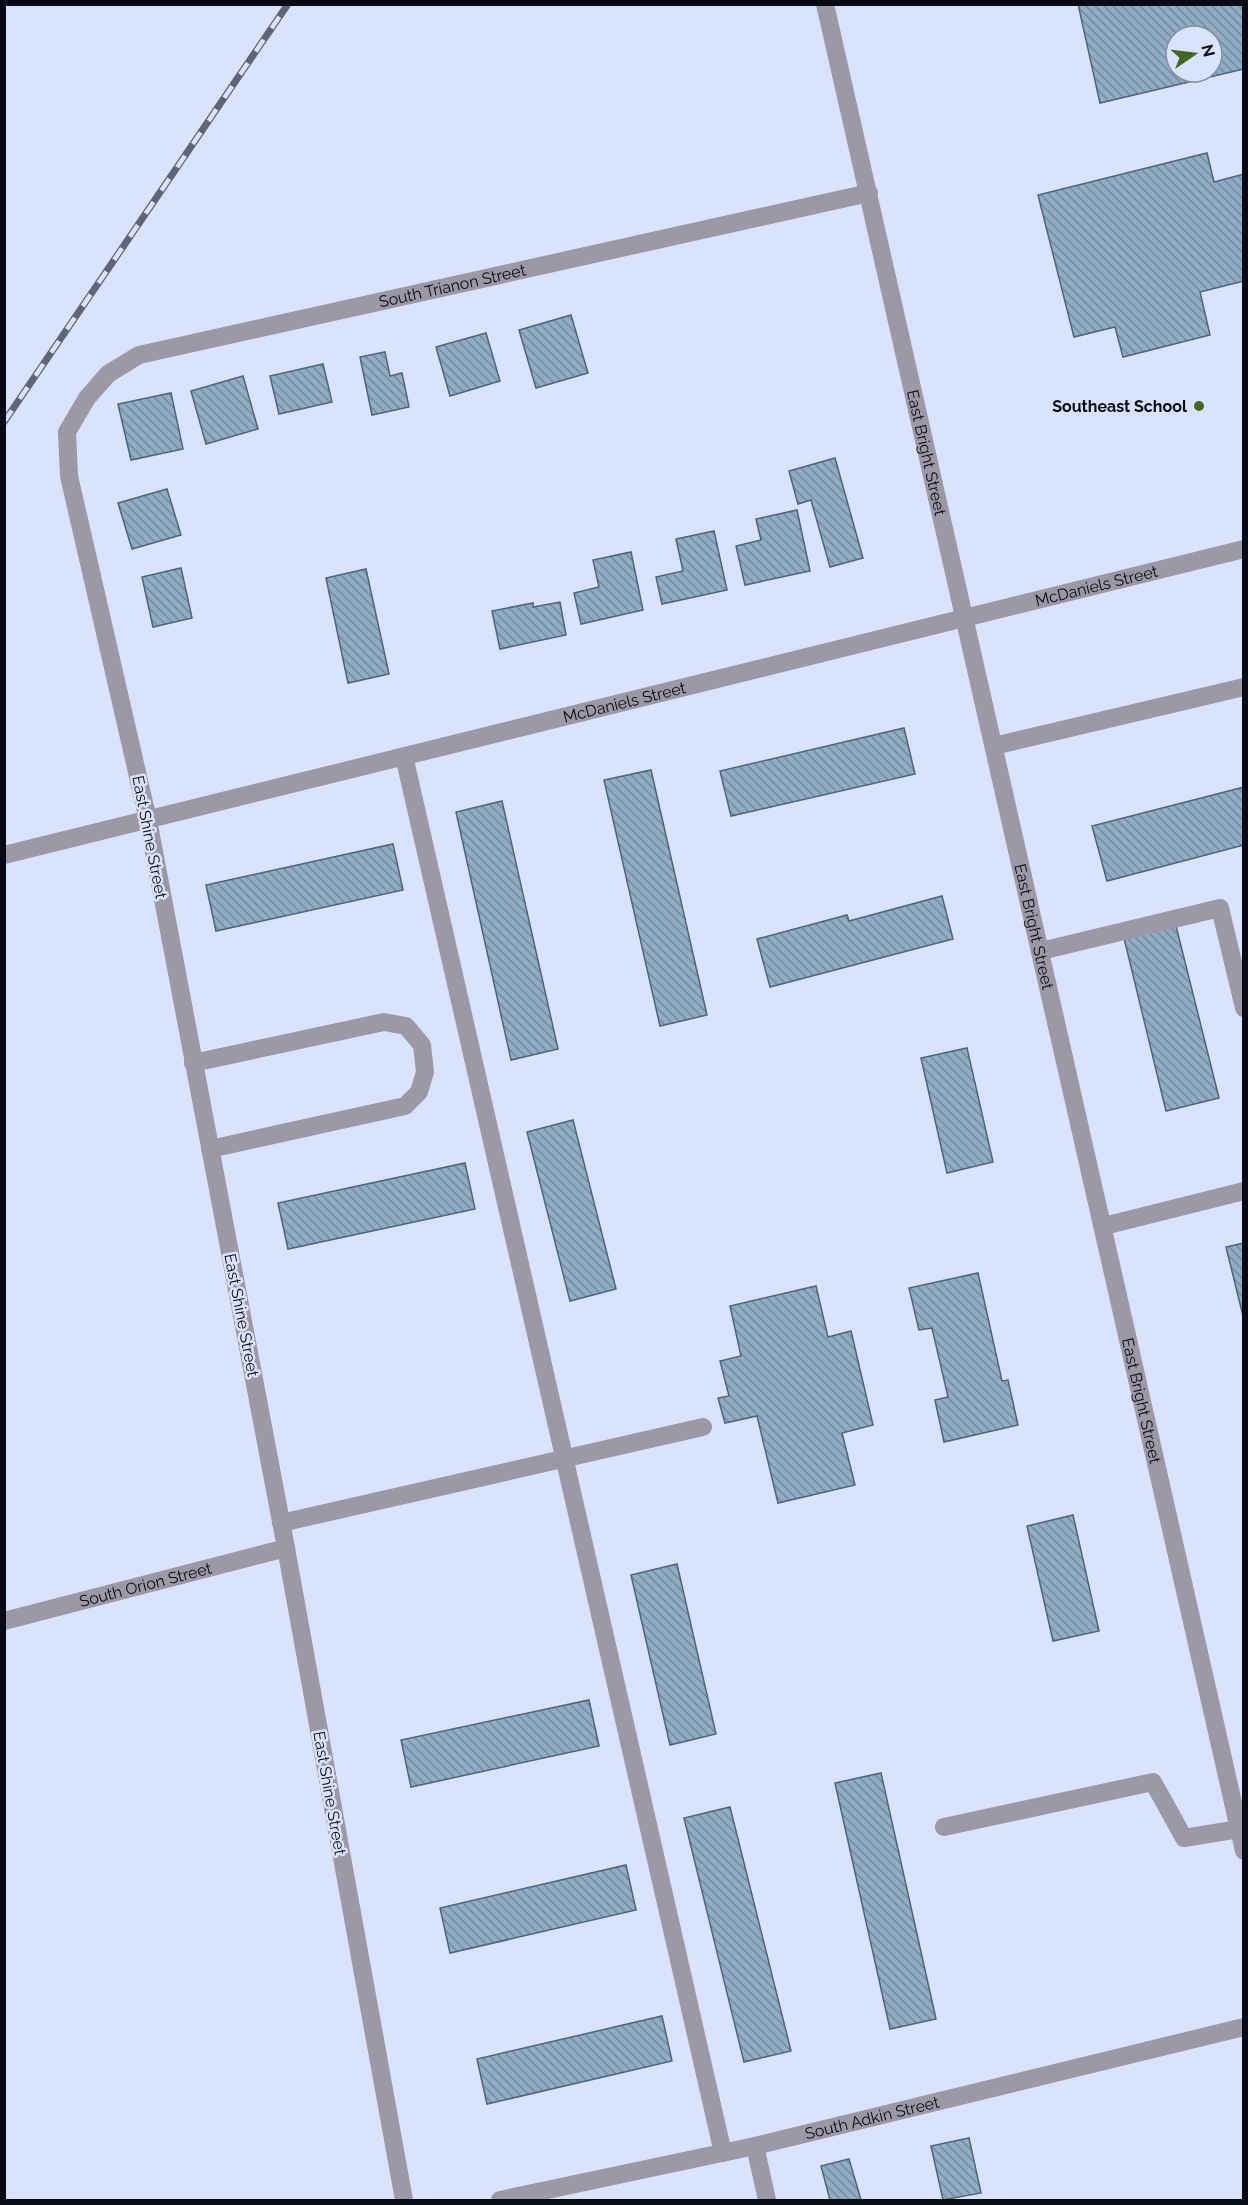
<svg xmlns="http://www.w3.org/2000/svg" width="1248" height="2205" font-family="Raleway,sans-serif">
<defs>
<pattern id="building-back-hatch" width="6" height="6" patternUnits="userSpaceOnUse" patternTransform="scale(1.5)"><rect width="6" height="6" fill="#90adc4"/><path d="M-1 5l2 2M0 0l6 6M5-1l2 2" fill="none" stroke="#748b9e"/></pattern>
</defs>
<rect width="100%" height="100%" fill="#dae3fd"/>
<g fill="url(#building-back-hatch)" stroke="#4b657a" stroke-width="1.5" fill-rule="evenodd">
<path d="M1078,4H1244V69L1100,103ZM1176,36H1212V72H1176Z"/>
<polygon points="1207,153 1214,182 1244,174 1244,281 1200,292 1210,335 1123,357 1115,327 1074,337 1038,195"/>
<polygon points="571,315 588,373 536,388 519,330"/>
<polygon points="486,333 500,381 450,396 436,347"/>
<polygon points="385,352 390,376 402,373 409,407 372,415 360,357"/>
<polygon points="323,364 332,402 279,414 270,376"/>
<polygon points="243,376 258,429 206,444 191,391"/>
<polygon points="171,393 183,449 131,460 118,404"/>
<polygon points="835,458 863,558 830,567 811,500 798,504 789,471"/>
<polygon points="167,489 181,535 132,549 118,503"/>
<polygon points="797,510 810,571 745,585 736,546 761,540 756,519"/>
<polygon points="714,531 727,590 662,604 656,577 683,571 676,539"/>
<polygon points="631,552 643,610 581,624 574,593 599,587 593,560"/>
<polygon points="181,568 192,618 153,627 142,577"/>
<polygon points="366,569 389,674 348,683 326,578"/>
<polygon points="560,602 566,635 500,649 492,611 533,603 533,607"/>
<polygon points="904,728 915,774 731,816 720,771"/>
<polygon points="651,770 707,1015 660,1026 604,780"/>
<polygon points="1244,787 1244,845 1107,881 1092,826"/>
<polygon points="502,801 558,1049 511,1060 456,812"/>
<polygon points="393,844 403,890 216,931 206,885"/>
<polygon points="942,896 953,939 770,987 757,939 847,915 849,921"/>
<polygon points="1176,926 1219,1098 1166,1111 1124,938"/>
<polygon points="967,1048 993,1162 947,1173 921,1058"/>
<polygon points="573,1120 616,1289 570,1301 527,1132"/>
<polygon points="465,1163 475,1209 288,1249 278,1203"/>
<polygon points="1244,1243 1244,1320 1226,1247"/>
<polygon points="978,1273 1002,1381 1008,1380 1018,1425 944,1442 935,1400 948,1397 932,1328 919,1330 909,1288"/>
<polygon points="816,1286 828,1337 851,1331 873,1425 842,1433 855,1485 778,1503 757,1416 725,1423 718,1398 729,1396 720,1361 741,1356 730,1306"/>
<polygon points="1073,1515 1099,1631 1053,1641 1027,1526"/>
<polygon points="677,1564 716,1734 670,1745 631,1575"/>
<polygon points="589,1700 599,1746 411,1787 401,1740"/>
<polygon points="881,1773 936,2019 890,2029 835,1783"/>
<polygon points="730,1807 791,2051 744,2062 684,1818"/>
<polygon points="626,1865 636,1910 450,1953 440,1908"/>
<polygon points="662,2016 672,2061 487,2104 477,2059"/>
<polygon points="969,2138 981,2193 943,2200 931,2146"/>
<polygon points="849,2159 861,2200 830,2200 821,2166"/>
</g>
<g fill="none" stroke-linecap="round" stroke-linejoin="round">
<g stroke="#9c98a6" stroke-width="18">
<path id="s1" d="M825,4L1244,1851"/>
<polyline points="994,746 1244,687"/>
<polyline points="404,756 723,2153"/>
<path id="s2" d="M4,855L1244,549"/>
<polyline points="1041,951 1220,908 1244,1008"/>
<polyline points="193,1063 384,1022 406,1026 422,1045 425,1072 419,1092 405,1106 210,1149"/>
<polyline points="1104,1226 1244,1191"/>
<polyline points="281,1523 703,1427"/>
<path id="s3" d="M4,1621L286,1548"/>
<polyline points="944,1827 1153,1782 1184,1838 1239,1829"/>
<polyline points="755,2146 767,2200"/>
<path id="s4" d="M404,2200L286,1548L148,820L69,476L67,432L87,398L108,374L139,355L869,193"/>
<path id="s5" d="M500,2200L755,2146L1244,2027"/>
</g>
<defs>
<polyline id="rail" points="4,422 288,4"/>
</defs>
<use href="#rail" stroke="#5f6576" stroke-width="7"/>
<use href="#rail" stroke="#dae3fd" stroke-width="4.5" stroke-dasharray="14" stroke-linecap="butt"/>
</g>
<circle fill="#44671f" stroke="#dae3fd" stroke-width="2" cx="1199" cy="406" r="6"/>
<g text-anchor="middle" stroke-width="5" stroke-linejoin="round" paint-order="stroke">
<g font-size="16" fill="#080b16" stroke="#dae3fd">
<text dy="6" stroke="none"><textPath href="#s4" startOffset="2229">South Trianon Street</textPath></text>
<text dy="6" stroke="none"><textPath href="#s1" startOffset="460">East Bright Street</textPath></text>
<text dy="6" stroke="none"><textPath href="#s2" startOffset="1125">McDaniels Street</textPath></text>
<text dy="6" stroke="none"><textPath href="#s2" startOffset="639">McDaniels Street</textPath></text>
<text transform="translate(150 837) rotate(79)" y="6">East Shine Street</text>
<text dy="6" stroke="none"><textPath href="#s1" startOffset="946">East Bright Street</textPath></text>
<text transform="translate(242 1315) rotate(79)" y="6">East Shine Street</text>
<text dy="6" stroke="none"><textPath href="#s1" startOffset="1432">East Bright Street</textPath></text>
<text dy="6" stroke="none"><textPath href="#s3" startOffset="146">South Orion Street</textPath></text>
<text transform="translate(330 1793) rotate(80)" y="6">East Shine Street</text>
<text dy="6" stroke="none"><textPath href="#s5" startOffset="381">South Adkin Street</textPath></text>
</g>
<g font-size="16" font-weight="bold" fill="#080b16" stroke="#dae3fd" text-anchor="end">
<text x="1187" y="412">Southeast School</text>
</g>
</g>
<rect width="1248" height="2205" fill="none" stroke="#080b16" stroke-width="12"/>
<g transform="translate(1194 54) rotate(76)"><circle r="28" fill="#dae3fd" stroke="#868da1" stroke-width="1.5"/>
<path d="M0-4.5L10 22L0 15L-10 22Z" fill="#44671f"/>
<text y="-9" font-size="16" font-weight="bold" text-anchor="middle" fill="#080b16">N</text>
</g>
</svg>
